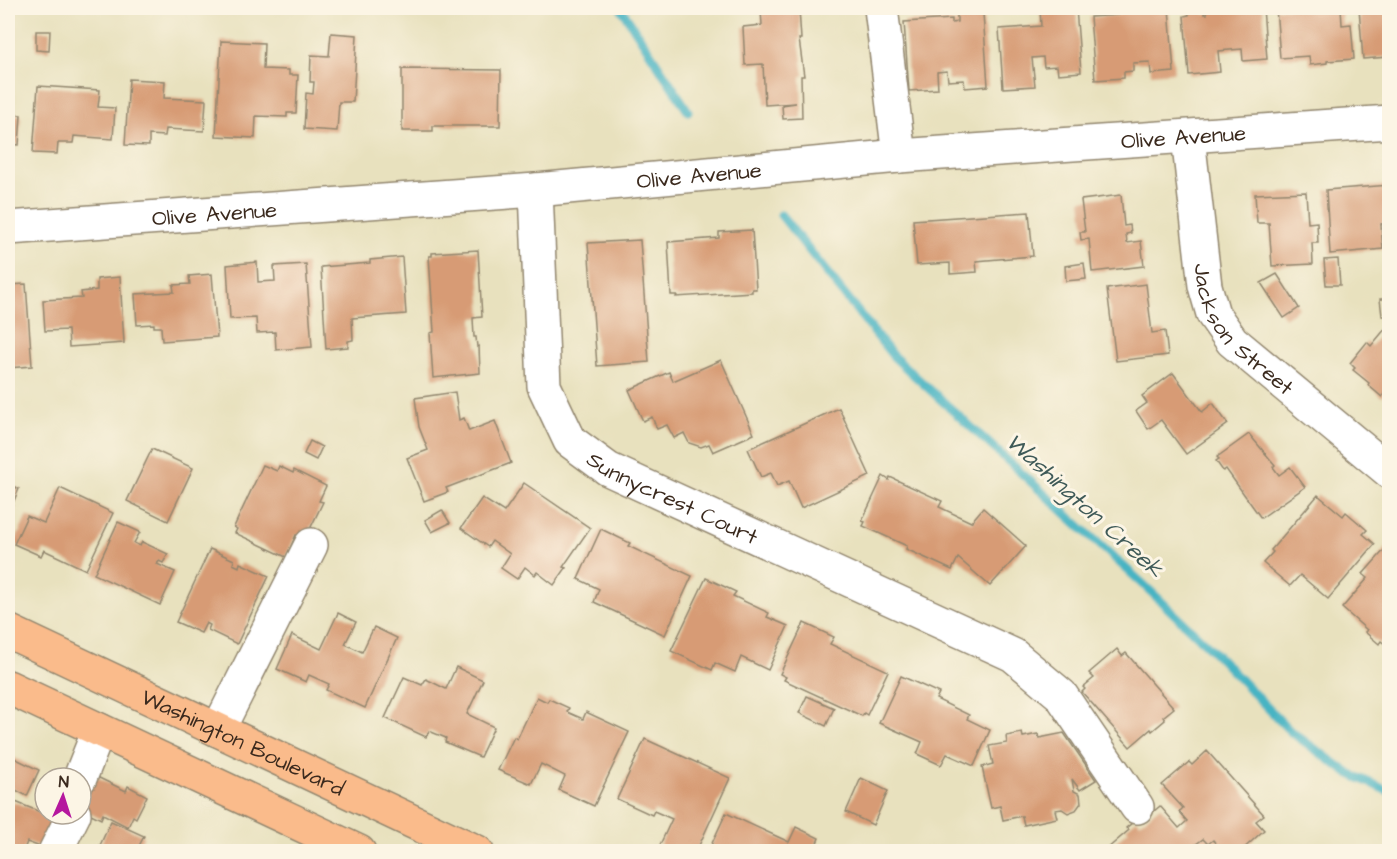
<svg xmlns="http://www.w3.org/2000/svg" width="1397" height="859" font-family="'Architects Daughter',sans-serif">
<rect width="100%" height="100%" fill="#fcf5e5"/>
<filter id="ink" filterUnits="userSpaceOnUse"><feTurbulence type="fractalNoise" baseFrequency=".0167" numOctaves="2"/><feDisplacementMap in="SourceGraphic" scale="12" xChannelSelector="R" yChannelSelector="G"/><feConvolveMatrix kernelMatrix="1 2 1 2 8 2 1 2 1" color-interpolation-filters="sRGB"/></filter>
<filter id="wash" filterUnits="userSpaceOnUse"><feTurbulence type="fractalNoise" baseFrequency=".008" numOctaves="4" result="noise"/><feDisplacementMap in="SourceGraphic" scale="24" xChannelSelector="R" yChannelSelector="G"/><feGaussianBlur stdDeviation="1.35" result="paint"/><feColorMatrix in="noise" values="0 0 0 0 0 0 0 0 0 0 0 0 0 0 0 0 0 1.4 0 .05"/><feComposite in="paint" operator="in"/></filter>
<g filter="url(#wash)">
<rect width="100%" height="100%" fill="#e8e1be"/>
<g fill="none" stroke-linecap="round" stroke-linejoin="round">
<g stroke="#47b4c3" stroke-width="9">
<polyline points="621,8 688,111"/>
<polyline points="781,215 893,356 1143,584 1212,650 1290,731 1348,773 1390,792"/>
</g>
</g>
<g id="blocks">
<g fill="#d79b74">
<polygon points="1076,8 1081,72 1058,74 1057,66 1044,67 1043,57 1032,58 1035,86 1003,88 999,29 1041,26 1040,9"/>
<polygon points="1144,8 1169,8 1174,72 1151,74 1150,62 1133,63 1133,71 1124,72 1124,78 1095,80 1090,17 1119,15 1118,10"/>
<polygon points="1188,8 1204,8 1204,14 1207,14 1207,8 1263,8 1267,59 1243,61 1242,49 1218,51 1220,72 1189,75 1184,16 1189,15"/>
<polygon points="1276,8 1341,8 1342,25 1351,24 1354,59 1327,61 1327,63 1310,65 1309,56 1280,58"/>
<polygon points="1359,8 1390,8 1390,43 1387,43 1388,57 1363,59"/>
<polygon points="799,9 801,39 799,39 804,76 801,76 802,118 783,119 782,105 796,103 765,105 763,64 745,65 743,27 762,25 761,11"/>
<polygon points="983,13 988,86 965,88 964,80 948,81 947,71 937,72 938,89 909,91 904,22 952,19 952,23 957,22 957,14"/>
<polygon points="36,31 50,31 49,51 36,50"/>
<polygon points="331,33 357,35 353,102 339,102 337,131 304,129 306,93 313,94 314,82 310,82 311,55 329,56"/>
<polygon points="221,41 264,43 263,69 289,70 289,75 298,75 296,113 287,113 287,117 256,116 255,138 216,136"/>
<polygon points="402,69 501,70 500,126 433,126 433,131 402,131"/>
<polygon points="129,79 165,81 164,98 206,100 204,131 166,129 165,136 149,135 149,146 125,145"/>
<polygon points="38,86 100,90 98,107 115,108 113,139 74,136 73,143 58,143 57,154 33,153"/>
<polygon points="8,114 21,115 19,145 8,144"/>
<polygon points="1390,185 1390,223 1381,224 1383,249 1330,254 1326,190"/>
<polygon points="1306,192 1308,223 1317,222 1318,243 1312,243 1313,264 1272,266 1269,223 1257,223 1255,194"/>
<polygon points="1121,195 1124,226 1130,225 1131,233 1126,234 1127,243 1141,241 1144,266 1092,272 1089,239 1081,240 1080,232 1085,232 1081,200"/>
<polygon points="1029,212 1033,256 976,261 977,272 950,274 950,263 917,265 913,220"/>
<polygon points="752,230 756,289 752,289 752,292 676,297 677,295 671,295 668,242 719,238 719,232"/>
<polygon points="640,240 649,362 597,366 588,243"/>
<polygon points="478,250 482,317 473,318 474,337 476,337 477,347 479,346 480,373 433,378 430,333 434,332 429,256 432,256 432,253"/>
<polygon points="402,257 406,314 352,318 353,340 348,341 348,347 326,349 321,267 370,263 370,260"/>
<polygon points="1338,259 1340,285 1326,285 1324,260"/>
<polygon points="257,262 258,282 275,281 274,266 306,264 312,347 276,350 275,332 257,333 256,318 230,319 227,265"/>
<polygon points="1084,263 1086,279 1066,281 1065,266"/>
<polygon points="212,274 217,337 162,341 161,327 154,327 154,324 137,325 135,294 174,292 173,285 190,284 189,276"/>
<polygon points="1277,274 1299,308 1284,318 1261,283"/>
<polygon points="120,277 124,343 69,347 68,330 45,331 43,300 82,298 81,292 97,290 97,279"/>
<polygon points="26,284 32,366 8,368 8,285"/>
<polygon points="1146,284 1152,333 1165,331 1168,355 1116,361 1107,289"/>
<polygon points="1380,299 1390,299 1390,316 1382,316"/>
<polygon points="1386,328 1390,330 1390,396 1385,392 1382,397 1368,385 1369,383 1353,370 1355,368 1350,363 1367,342 1371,346"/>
<polygon points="721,360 754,434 713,452 709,444 701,447 689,443 684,433 674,438 667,425 657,429 652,417 643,421 629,390 669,372 673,381"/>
<polygon points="1173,373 1202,412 1213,403 1228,424 1186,454 1161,420 1148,429 1136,411 1147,403 1142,396"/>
<polygon points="455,392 459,420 464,418 469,431 495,421 511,463 446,488 448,492 424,501 407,458 428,450 419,427 415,398"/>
<polygon points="839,408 870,476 801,508 789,481 777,486 771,473 761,477 748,449"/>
<polygon points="1249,434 1275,465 1273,467 1279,475 1290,467 1305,487 1261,518 1226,469 1223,471 1216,461 1219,459 1217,457"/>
<polygon points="310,441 322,447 316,460 304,454"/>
<polygon points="152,449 193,468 168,521 127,501"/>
<polygon points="263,465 277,471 279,466 293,473 294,470 326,486 319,501 323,502 309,531 306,530 302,537 296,535 286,557 235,533 237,529 234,527"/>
<polygon points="883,476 889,480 890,477 942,501 939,507 971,522 983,508 1026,546 990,586 958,558 952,570 906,549 907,546 863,526 865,522 862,521"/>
<polygon points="524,483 590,528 563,567 566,568 554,585 537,572 535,575 525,567 517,579 501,568 510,554 492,541 488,547 461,528 482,498 504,512"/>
<polygon points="8,484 19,489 8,515"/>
<polygon points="60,488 113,513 86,570 44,550 41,556 14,544 27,516 44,523"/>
<polygon points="1318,495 1343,516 1346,512 1367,530 1363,534 1375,544 1328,599 1300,575 1290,586 1263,563 1273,552 1271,550"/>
<polygon points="442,510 450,523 432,532 425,520"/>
<polygon points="118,522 140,532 134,543 140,546 142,542 168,554 163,563 159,561 157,564 175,572 160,605 94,574"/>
<polygon points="601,529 630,543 628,546 692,576 665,635 594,602 599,589 578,579"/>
<polygon points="1386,548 1390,551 1390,648 1381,641 1379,644 1365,632 1367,630 1342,608 1368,578 1363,574"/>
<polygon points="210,549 234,560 233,564 239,567 240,563 269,576 237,644 208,630 210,625 206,623 201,633 176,622"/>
<polygon points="706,578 736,592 733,596 769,613 767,617 788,626 768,670 741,657 735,672 715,663 712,670 671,651"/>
<polygon points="338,613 356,622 345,644 362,652 374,627 397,638 365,708 326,690 329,684 309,675 306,682 277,669 292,635 321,649"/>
<polygon points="804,623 834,637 830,644 888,671 867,715 864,713 862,716 784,680 786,677 780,674"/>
<polygon points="1117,649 1122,656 1126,653 1174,708 1163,717 1165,720 1152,731 1151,729 1130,747 1082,692 1085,689 1083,687 1094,678 1089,673"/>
<polygon points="456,667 483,680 467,714 494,727 480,757 445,742 446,738 429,731 426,737 385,718 404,677 422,685 426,679 446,689"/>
<polygon points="901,676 939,693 936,699 969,715 967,719 990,730 974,766 947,754 941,765 917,754 922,742 879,723"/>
<polygon points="807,696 834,708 826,726 799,713"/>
<polygon points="537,697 547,702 549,699 569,708 567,712 583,719 586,712 629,732 594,806 559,790 565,776 541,764 531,784 498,770 514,737 517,739"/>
<polygon points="1022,733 1023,737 1038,734 1039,738 1064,733 1096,780 1080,790 1072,779 1074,791 1080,794 1081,803 1076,810 1068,813 1062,809 1055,810 1057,818 1024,825 1022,816 1003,820 1000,806 991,808 982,767 993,764 989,746 1007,743 1006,736"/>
<polygon points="645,739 730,778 696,852 669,852 659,847 672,819 654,811 652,815 617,799"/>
<polygon points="1207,751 1264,815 1256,821 1264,830 1240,852 1223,852 1213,840 1208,844 1203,839 1195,845 1198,849 1195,852 1110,852 1107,849 1129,830 1126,828 1137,819 1140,823 1160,806 1179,828 1187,821 1179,812 1183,808 1162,785 1189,762 1192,765"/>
<polygon points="8,755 39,770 27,796 10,787 8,792"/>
<polygon points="95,776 126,791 128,786 147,796 136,818 133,816 128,827 103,814 101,819 81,809 81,804"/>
<polygon points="861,778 888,791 873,825 846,812"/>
<polygon points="13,801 55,818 43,848 27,842 23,852 8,852 8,815"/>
<polygon points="726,813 789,842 796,827 819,838 813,852 708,852"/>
<polygon points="111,821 144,836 136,852 97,852"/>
</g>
</g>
</g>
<g filter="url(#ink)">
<use href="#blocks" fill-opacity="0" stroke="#92866e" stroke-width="1.5"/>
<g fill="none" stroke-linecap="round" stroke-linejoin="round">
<defs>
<g id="minor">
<polyline points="881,8 899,156"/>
<path id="s1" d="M1188,137L1205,286L1213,314L1232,341L1390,472"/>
<path id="s2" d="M536,190L544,386L570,441L608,469L1013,655L1061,695L1137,807"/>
<path id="s3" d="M8,228L536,190L899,156L1390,122"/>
<polyline points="218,730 311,545"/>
<polyline points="80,778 99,730"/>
<polyline points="55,852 74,814"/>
</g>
<g id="major">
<path id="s4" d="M8,631L477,852"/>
<polyline points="8,687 359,852"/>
</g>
</defs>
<use href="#minor" stroke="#92866e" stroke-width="36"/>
<use href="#major" stroke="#92866e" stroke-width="36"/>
<use href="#minor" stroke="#fff" stroke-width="33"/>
<use href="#major" stroke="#fabb8b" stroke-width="33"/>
</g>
</g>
<g text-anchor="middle" stroke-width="6" stroke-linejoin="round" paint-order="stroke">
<g font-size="22" fill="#3b2a1e" stroke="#fcf5e5">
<text dy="8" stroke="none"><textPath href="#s3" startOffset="1179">Olive Avenue</textPath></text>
<text dy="8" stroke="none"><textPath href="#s3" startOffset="693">Olive Avenue</textPath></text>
<text dy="8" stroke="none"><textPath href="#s3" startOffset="207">Olive Avenue</textPath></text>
<text dy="8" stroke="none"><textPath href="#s1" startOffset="208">Jackson Street</textPath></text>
<text dy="8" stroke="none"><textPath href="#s2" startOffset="375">Sunnycrest Court</textPath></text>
<text dy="8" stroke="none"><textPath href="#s4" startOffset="260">Washington Boulevard</textPath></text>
</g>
<g font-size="24" font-style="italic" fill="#3f5a58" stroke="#fcf5e5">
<text transform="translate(1085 505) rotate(42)" y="8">Washington Creek</text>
</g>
</g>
<rect width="1397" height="859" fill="none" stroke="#fcf5e5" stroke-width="30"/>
<g transform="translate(63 796) rotate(3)"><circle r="28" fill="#fcf5e5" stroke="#afa495" stroke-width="1.5"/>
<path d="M0-4.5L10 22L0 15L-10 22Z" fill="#b5179e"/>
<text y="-9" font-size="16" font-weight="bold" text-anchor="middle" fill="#3b2a1e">N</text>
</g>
</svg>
